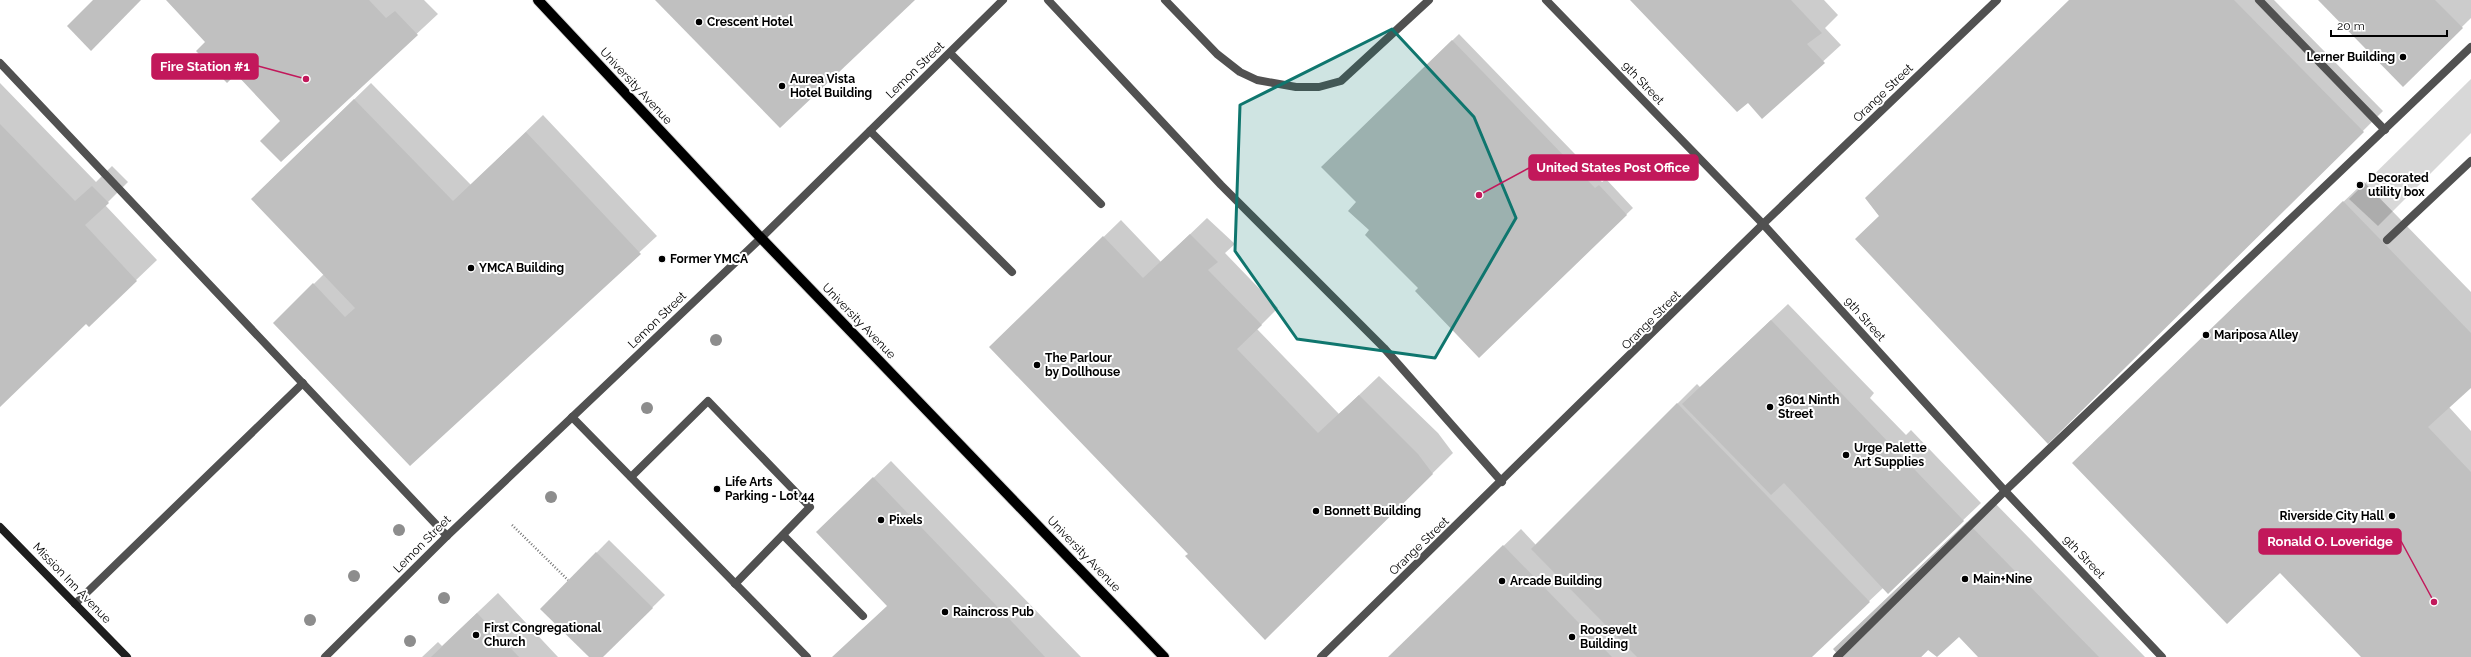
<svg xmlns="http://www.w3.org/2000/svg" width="2471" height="657" font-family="Raleway,sans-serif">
<rect width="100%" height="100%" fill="#fff"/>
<polygon fill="#d8d8d8" points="2471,79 2471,133 2378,226 2349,199"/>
<g fill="#0003">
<polygon points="167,0 424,0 438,14 281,160 281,121"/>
<polygon points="1631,0 1824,0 1838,15 1825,28 1841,45 1762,117 1748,101"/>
<polygon points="2070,0 2274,0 2383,111 2048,443 1866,198"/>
<polygon points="2320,0 2471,0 2471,18 2403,85"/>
<polygon points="1459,34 1602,182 1606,179 1633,208 1479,357 1370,230 1357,202 1322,167"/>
<polygon points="0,83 96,182 112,166 128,182 105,205 157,260 89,325 86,322 0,406"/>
<polygon points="371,83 471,185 543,115 657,236 410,464 274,323 324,274 269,182"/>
<polygon points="2364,182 2471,292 2471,387 2449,407 2471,431 2471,657 2362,657 2280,572 2093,443"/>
<polygon points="1207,218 1235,244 1225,253 1278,308 1257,329 1339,414 1379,376 1438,433 1453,453 1265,639 1189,553 1008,330 1121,220 1161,262"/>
<polygon points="1788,304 1874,393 1870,398 1906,435 1911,430 1981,503 1888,592 1883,588 1810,657 1389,657 1521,529 1536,545 1697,384 1700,387"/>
<polygon points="891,461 1081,657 834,657 888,606 834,516"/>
<polygon points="1991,499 2145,657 1979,657 1959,636 1929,649 1921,657 1842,657 1834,649"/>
<polygon points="609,540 665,595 602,657 590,657 541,609"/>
<polygon points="498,593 558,657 422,657 438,642 442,646"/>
</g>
<g fill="#c0c0c0">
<polygon points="93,0 141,0 91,51 67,26"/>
<polygon points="166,0 369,0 386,18 395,11 418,35 281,162 260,141 280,121 236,74 227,83 196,51 205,42"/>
<polygon points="655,0 915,0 780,128"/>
<polygon points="1630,0 1791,0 1822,33 1807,44 1825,63 1762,119 1748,103 1737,112"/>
<polygon points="2069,0 2234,0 2364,132 2048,444 1855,239 1879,216 1865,198"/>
<polygon points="2318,0 2435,0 2463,28 2403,87"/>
<polygon points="1452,40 1595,188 1599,185 1627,215 1479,358 1415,291 1418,288 1365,235 1369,230 1348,211 1356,202 1321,167"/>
<polygon points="354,99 453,201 526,132 641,254 410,466 273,323 313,283 345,317 355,308 251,199"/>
<polygon points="0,124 75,201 92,186 109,203 85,225 137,281 89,327 86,324 0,407"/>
<polygon points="2343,201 2471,333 2471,388 2428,427 2471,472 2471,657 2361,657 2280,573 2227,624 2072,463"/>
<polygon points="1190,234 1218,262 1208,270 1262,325 1237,349 1318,433 1359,395 1418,454 1433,474 1265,640 1185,556 1188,554 989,347 1103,236 1143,278"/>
<polygon points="1771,320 1964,521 1888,594 1784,483 1771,495 1682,404"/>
<polygon points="1677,403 1870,602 1812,657 1637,657 1531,549"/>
<polygon points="873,477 1016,626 1045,657 832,657 887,606 816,532"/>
<polygon points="1967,522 2099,657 1978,657 1959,637 1937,657 1928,650 1921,657 1840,657 1833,649"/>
<polygon points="1503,545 1612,657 1388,657"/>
<polygon points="596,552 653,608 603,657 589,657 540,609"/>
<polygon points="477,613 519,657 431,657"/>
</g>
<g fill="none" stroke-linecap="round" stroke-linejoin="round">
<defs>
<polyline id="primary" points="538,0 761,238 1164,657"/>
</defs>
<use href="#primary" stroke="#dbdbdb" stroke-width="12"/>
<polyline stroke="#737373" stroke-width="2.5" stroke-dasharray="1 2" stroke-linecap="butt" points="512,525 568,580"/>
<g stroke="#515151" stroke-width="8">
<polyline points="1048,0 1221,185 1384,348 1502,482"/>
<polyline points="1165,0 1217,54 1240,72 1257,80 1296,87 1319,87 1341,81 1429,0"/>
<polyline points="2259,0 2385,130"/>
<polyline points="950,53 1101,204"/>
<polyline points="0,63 447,536"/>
<polyline points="870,131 1012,272"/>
<polyline points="2387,240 2471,161"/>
<polyline points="572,417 807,657"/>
<polyline points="631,477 708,401 810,507 735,584"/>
<polyline points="783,535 863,616"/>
<polyline points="75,604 303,383"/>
<polyline points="1837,657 2005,491 2471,47"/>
</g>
<g stroke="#515151" stroke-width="8">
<polyline points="1546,0 1763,224 2005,491 2162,657"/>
<polyline points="325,657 447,536 761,238 1003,0"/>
<polyline points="1321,657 1763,224 1997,0"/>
</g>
<polyline stroke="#1e1e1e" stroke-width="8" points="0,527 127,657"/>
<use href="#primary" stroke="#000" stroke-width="10"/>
</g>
<g fill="#8d8d8d">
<circle cx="716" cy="340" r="6"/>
<circle cx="647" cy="408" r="6"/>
<circle cx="551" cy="497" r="6"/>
<circle cx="399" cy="530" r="6"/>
<circle cx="354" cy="576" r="6"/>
<circle cx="444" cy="598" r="6"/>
<circle cx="310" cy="620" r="6"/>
<circle cx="410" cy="641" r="6"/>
</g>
<path fill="#0f766e" fill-opacity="0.2" stroke="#0f766e" stroke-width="3" stroke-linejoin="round" d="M1392,29L1474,117L1516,218L1435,358L1297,339L1235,251L1240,105Z"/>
<g fill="#000" stroke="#fff" stroke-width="1.5">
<circle cx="699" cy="22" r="4"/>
<circle cx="2403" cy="57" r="4"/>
<circle cx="782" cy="86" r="4"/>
<circle cx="2360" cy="185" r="4"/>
<circle cx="662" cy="259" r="4"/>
<circle cx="471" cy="268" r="4"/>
<circle cx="2206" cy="335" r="4"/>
<circle cx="1037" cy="365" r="4"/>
<circle cx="1770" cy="407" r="4"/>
<circle cx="1846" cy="455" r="4"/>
<circle cx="717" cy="489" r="4"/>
<circle cx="1316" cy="511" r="4"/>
<circle cx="2392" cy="516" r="4"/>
<circle cx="881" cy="520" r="4"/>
<circle cx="1965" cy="579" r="4"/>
<circle cx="1502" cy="581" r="4"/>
<circle cx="945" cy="612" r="4"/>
<circle cx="476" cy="635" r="4"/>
<circle cx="1572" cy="637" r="4"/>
</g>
<g text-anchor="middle" stroke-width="4" stroke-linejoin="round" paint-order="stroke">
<g font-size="12" font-weight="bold" fill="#000" stroke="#fff" text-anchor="start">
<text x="707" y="26">Crescent Hotel</text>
<text x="2395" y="61" text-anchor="end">Lerner Building</text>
<text x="790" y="83">Aurea Vista<tspan x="790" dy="14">Hotel Building</tspan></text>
<text x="2368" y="182">Decorated<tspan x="2368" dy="14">utility box</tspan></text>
<text x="670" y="263">Former YMCA</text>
<text x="479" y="272">YMCA Building</text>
<text x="2214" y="339">Mariposa Alley</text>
<text x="1045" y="362">The Parlour<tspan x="1045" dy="14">by Dollhouse</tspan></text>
<text x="1778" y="404">3601 Ninth<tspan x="1778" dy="14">Street</tspan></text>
<text x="1854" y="452">Urge Palette<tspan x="1854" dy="14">Art Supplies</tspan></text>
<text x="725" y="486">Life Arts<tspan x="725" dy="14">Parking - Lot 44</tspan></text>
<text x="1324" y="515">Bonnett Building</text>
<text x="2384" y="520" text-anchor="end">Riverside City Hall</text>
<text x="889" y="524">Pixels</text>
<text x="1973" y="583">Main+Nine</text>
<text x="1510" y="585">Arcade Building</text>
<text x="953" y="616">Raincross Pub</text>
<text x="484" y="632">First Congregational<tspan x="484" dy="14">Church</tspan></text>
<text x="1580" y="634">Roosevelt<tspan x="1580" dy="14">Building</tspan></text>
</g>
<g font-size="12" fill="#000" stroke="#fff">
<text transform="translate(915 70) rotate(-44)" y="4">Lemon Street</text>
<text transform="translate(1643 83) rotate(46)" y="4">9th Street</text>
<text transform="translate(636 86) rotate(47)" y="4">University Avenue</text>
<text transform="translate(1883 93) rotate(-44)" y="4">Orange Street</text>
<text transform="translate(1865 319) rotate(48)" y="4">9th Street</text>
<text transform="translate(657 320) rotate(-44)" y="4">Lemon Street</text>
<text transform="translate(1651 320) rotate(-45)" y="4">Orange Street</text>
<text transform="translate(859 321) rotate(46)" y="4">University Avenue</text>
<text transform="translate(422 544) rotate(-45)" y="4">Lemon Street</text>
<text transform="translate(1419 546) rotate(-44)" y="4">Orange Street</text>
<text transform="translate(1084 554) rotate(46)" y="4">University Avenue</text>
<text transform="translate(2084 557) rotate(46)" y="4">9th Street</text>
<text transform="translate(72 583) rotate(46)" y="4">Mission Inn Avenue</text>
</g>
</g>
<path fill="none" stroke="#c2185b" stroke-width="1.5" d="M306 79L258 66M1479 195L1529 168M2434 602L2401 541"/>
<g fill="#c2185b" stroke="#fff" stroke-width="1.5">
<circle cx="306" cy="79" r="4"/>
<circle cx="1479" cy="195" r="4"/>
<circle cx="2434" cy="602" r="4"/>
</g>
<g fill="#c2185b" stroke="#c2185b" stroke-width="1.5">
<rect x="152" y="54" width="106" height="25" rx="4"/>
<rect x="1529" y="155" width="169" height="25" rx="4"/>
<rect x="2259" y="529" width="142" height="25" rx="4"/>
</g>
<g font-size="13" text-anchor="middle" font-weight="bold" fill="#fff">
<text x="205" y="71">Fire Station #1</text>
<text x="1613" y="172">United States Post Office</text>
<text x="2330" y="546">Ronald O. Loveridge</text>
</g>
<path d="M2331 30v6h116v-6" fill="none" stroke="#000000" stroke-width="2"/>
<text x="2337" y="30" font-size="12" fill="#000000" stroke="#ffffff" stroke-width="3" paint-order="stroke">20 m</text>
</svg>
